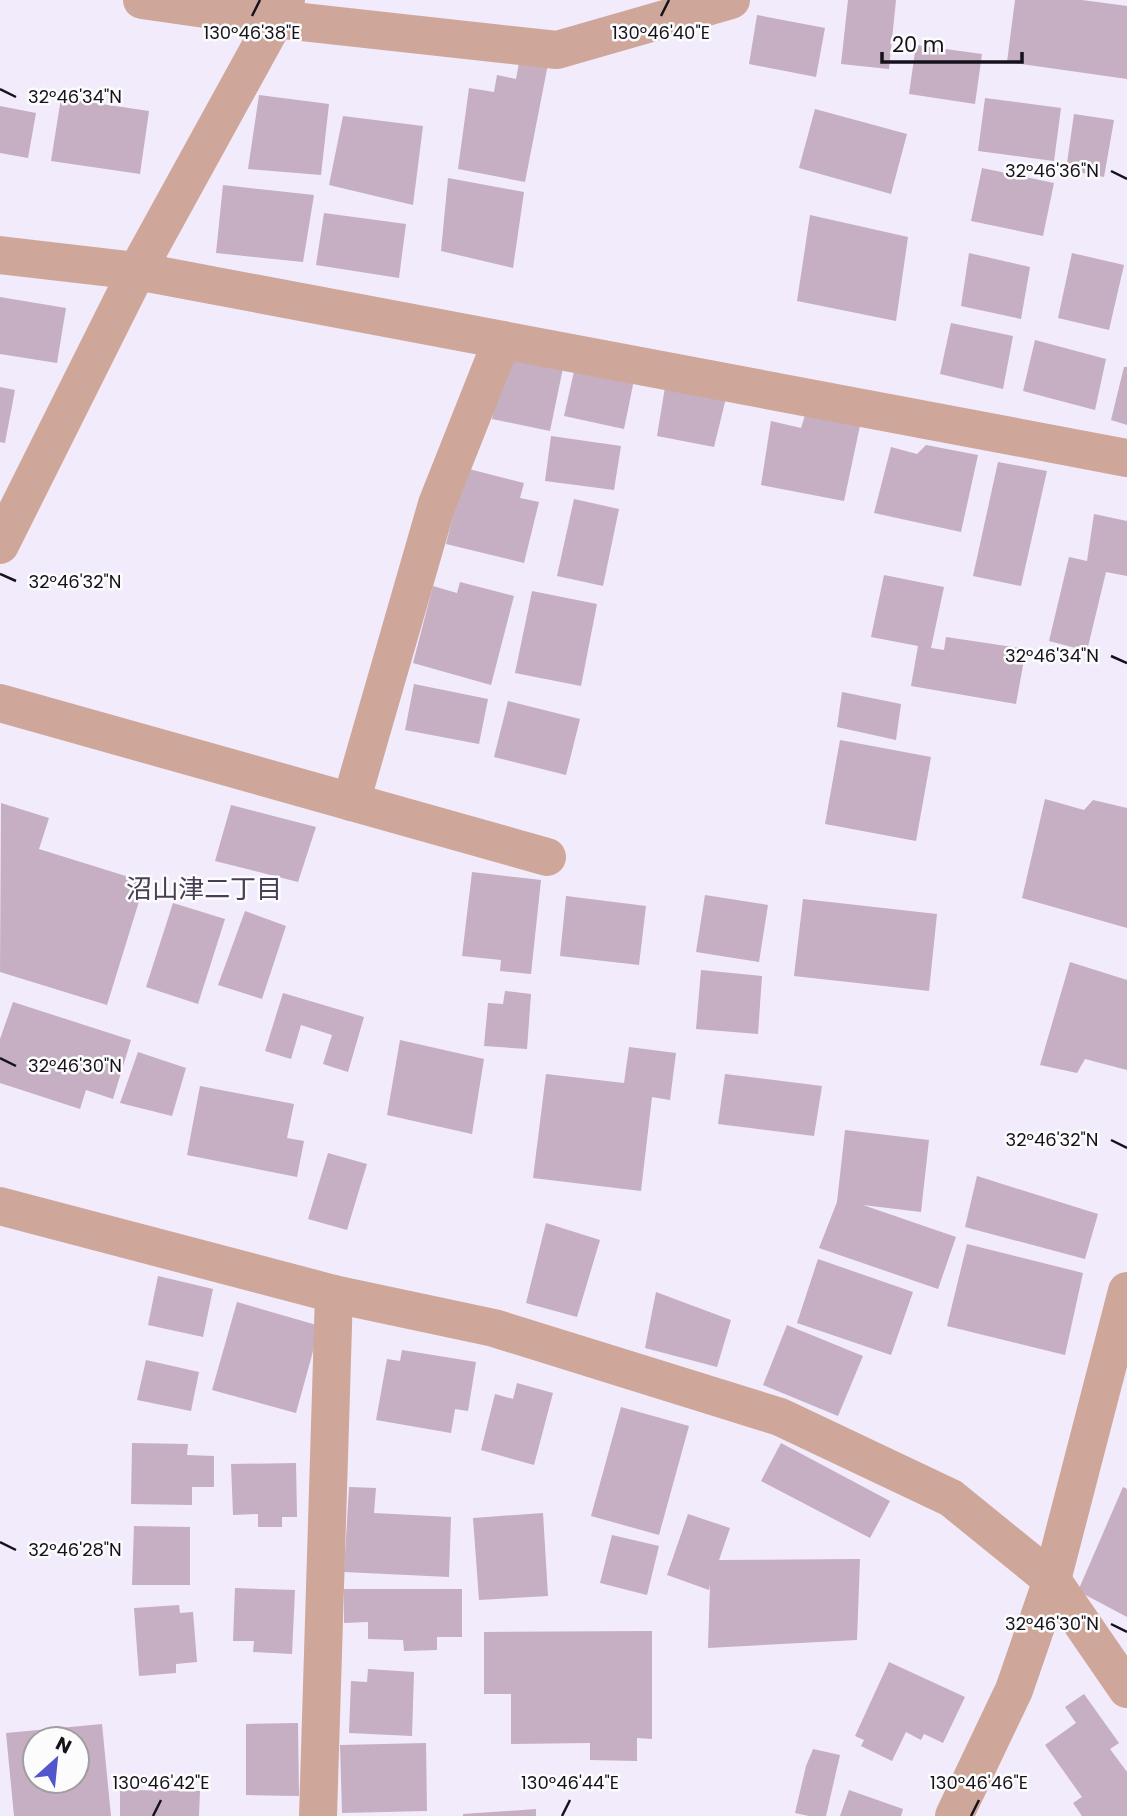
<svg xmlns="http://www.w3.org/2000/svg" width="1127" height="1816" font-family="Poppins,'Noto Sans JP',sans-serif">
<rect width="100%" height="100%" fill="#f2ebfc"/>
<g fill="#c6aec3" fill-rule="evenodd">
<polygon points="848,0 896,0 889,69 841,64"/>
<polygon points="1015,0 1082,0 1127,6 1127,79 1007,62"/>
<polygon points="757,15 825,28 816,77 749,64"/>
<polygon points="916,45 982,54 975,104 909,94"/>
<polygon points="519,63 548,64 525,182 458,169 469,88 494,92 497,75 516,79"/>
<polygon points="259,95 329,104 321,175 248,169"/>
<polygon points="61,98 149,111 140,174 51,161"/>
<polygon points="985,98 1061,108 1054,161 978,151"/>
<polygon points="0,106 36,113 28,158 0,153"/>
<polygon points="815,109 907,134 891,194 799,168"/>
<polygon points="1074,114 1114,120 1104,177 1066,170"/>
<polygon points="343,116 423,126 413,205 329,185"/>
<polygon points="982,168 1054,183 1043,236 971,221"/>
<polygon points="448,178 524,192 513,268 441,251"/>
<polygon points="223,185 314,195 303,262 216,253"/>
<polygon points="324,213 406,224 399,278 316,265"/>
<polygon points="810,215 908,237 896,321 797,301"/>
<polygon points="969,253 1030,267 1021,319 961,306"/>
<polygon points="1072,253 1124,265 1109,330 1058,318"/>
<polygon points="0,297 66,308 57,363 0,354"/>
<polygon points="951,323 1013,336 1003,389 940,374"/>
<polygon points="1035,340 1106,359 1095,410 1023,391"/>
<polygon points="503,357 563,368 550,431 492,419"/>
<polygon points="575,367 634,380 624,429 564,416"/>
<polygon points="1124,367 1127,367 1127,425 1111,420"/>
<polygon points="0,387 15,390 5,443 0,442"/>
<polygon points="665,387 726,398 714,447 657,436"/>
<polygon points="806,412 861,421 844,501 761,485 771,421 801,428"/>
<polygon points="551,436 621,446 614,490 545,481"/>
<polygon points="926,445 978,455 961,532 874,513 891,447 917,454"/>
<polygon points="998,462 1047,471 1021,586 973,576"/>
<polygon points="465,468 524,483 520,498 539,502 524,563 446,544"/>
<polygon points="574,499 619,509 603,586 557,576"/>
<polygon points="1094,514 1127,521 1127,576 1106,572 1087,651 1049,641 1069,557 1087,561"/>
<polygon points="884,575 944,587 931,648 944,650 946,637 1026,649 1016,704 911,686 918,646 871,637"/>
<polygon points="460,582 514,596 491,685 413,663 433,586 457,593"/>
<polygon points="532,591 597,604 581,686 515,673"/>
<polygon points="414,684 488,699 479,744 405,730"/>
<polygon points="842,692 901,704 896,740 837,727"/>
<polygon points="508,701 580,719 566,775 494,757"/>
<polygon points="840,740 931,757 916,841 825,824"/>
<polygon points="1045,799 1084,810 1093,800 1127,808 1127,928 1022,898"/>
<polygon points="1,803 49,818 39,849 145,882 107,1005 0,972"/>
<polygon points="231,805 316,827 298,882 215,861"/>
<polygon points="472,872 541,880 531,974 500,971 501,960 462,956"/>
<polygon points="705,895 768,905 759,962 696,952"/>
<polygon points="566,896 646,906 639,965 560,956"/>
<polygon points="803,899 937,914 929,991 794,976"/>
<polygon points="173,903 225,919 198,1004 146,987"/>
<polygon points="245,911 286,926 262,999 218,985"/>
<polygon points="1070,962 1127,980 1127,1070 1085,1059 1077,1073 1040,1065"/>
<polygon points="701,970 762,976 758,1034 696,1029"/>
<polygon points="505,991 531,994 527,1049 484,1046 488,1003 503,1004"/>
<polygon points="283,993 364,1017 348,1072 323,1064 332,1035 301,1025 291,1059 265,1051"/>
<polygon points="13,1002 131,1040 113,1099 86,1090 80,1109 0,1083 0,1039"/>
<polygon points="400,1040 484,1059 472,1134 387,1115"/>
<polygon points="629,1047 676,1053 670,1100 652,1097 641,1191 533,1178 546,1074 624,1083"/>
<polygon points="138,1052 186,1068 172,1116 120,1103"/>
<polygon points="725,1074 822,1086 814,1136 718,1124"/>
<polygon points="200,1086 294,1104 287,1138 304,1141 297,1177 187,1155"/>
<polygon points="845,1130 929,1140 921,1212 863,1205 956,1237 938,1289 819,1248 837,1202"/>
<polygon points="328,1153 367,1164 347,1230 308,1219"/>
<polygon points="977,1176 1098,1214 1085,1259 965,1227"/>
<polygon points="546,1223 600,1240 577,1317 526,1303"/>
<polygon points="967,1244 1083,1273 1065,1355 947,1326"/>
<polygon points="818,1259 913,1292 891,1355 797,1323"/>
<polygon points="158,1276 213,1289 203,1337 148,1325"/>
<polygon points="656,1292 731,1320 717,1367 645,1348"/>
<polygon points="237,1302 320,1326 296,1413 212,1390"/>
<polygon points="787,1325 863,1356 838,1416 763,1385"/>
<polygon points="402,1350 476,1362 468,1411 455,1409 451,1433 376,1420 387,1359 400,1361"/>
<polygon points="146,1360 199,1372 191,1411 137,1400"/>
<polygon points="517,1383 553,1393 534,1465 481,1450 495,1394 513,1399"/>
<polygon points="621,1407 689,1426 659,1535 591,1516"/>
<polygon points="132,1443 188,1444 187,1455 214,1456 214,1487 192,1487 192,1505 131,1504"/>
<polygon points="781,1443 890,1501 870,1538 761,1481"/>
<polygon points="296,1463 297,1517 282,1517 282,1527 258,1527 258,1514 233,1515 231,1464"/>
<polygon points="349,1487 376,1488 374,1513 451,1517 449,1577 344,1572"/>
<polygon points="1123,1487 1127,1489 1127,1617 1078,1591"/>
<polygon points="543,1513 548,1596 479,1600 473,1518"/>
<polygon points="688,1514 730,1528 719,1560 860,1559 857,1640 708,1648 710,1585 709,1590 667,1575"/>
<polygon points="134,1526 190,1527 190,1585 132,1585"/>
<polygon points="612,1535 659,1546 647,1595 600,1583"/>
<polygon points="235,1588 295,1590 292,1654 253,1652 254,1641 233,1641"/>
<polygon points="344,1589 462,1589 462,1637 437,1637 437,1650 404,1651 403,1640 368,1639 368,1622 344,1623"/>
<polygon points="179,1605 180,1613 193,1612 197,1662 176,1664 176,1673 139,1676 134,1608"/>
<polygon points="652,1631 652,1739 637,1738 637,1761 590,1760 590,1743 511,1744 511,1694 484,1694 484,1632"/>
<polygon points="889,1662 965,1697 943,1743 924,1734 921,1740 906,1732 892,1761 861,1746 864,1740 855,1736"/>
<polygon points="368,1669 414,1672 412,1736 349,1733 351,1681 367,1682"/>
<polygon points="1084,1694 1119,1743 1110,1749 1127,1772 1127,1816 1082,1816 1073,1803 1082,1797 1045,1745 1076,1723 1065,1707"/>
<polygon points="298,1723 299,1796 246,1795 246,1724"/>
<path d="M102,1724L111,1816H14L6,1733ZM35,1739H77V1781H35Z"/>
<polygon points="426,1743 427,1811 342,1813 340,1745"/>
<polygon points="813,1749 840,1755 826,1816 809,1816 795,1813 806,1766"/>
<polygon points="120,1790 200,1791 199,1816 120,1816"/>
<polygon points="849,1790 903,1809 901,1816 840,1816"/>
<polygon points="536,1809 536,1816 463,1816 463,1814"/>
</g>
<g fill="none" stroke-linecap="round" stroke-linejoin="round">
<g stroke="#cfa79a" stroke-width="38">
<polyline points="142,0 275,19 557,50 731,0"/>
<polyline points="0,255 137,271 1127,458"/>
<polyline points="0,545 137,271 286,0"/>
<polyline points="0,703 547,857"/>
<polyline points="351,802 437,504 502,340"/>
<polyline points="0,1206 334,1294 494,1328 780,1417 951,1498 1052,1580 1127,1689"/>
<polyline points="318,1816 334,1294"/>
<polyline points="954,1816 1014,1690 1052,1580 1127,1291"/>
</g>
</g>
<path fill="none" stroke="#16121c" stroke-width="2.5" d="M252,16L260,0M661,16L669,0M0,89L16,97M1111,171L1127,179M0,574L16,581M1111,656L1127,663M0,1058L16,1066M1111,1140L1127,1148M0,1542L16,1550M1111,1624L1127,1632M153,1816L161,1800M562,1816L570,1800M971,1816L979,1800"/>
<g text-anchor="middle" stroke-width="5" stroke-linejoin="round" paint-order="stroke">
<g font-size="26" fill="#473e55" stroke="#fcfcfc">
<text x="204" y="898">沼山津二丁目</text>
</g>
</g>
<g font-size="18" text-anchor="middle" fill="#16121c" stroke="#fcfcfc" stroke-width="5" stroke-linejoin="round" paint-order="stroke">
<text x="252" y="39">130°46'38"E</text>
<text x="661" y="39">130°46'40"E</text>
<text x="75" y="103">32°46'34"N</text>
<text x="1052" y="177">32°46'36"N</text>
<text x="75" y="588">32°46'32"N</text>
<text x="1052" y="662">32°46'34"N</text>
<text x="75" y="1072">32°46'30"N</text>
<text x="1052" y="1146">32°46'32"N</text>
<text x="75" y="1556">32°46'28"N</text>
<text x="1052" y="1630">32°46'30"N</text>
<text x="161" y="1789">130°46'42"E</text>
<text x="570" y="1789">130°46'44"E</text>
<text x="979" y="1789">130°46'46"E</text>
</g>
<g transform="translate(56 1760) rotate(27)"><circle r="33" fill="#fcfcfc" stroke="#a09ea2" stroke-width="2"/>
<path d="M0-5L12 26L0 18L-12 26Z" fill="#5156cc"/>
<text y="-10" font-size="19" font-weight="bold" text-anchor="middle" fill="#16121c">N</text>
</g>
<path d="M882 52v10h140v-10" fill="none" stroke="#16121c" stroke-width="3.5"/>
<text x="892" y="52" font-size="21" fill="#16121c" stroke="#fcfcfc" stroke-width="5" paint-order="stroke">20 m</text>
</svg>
